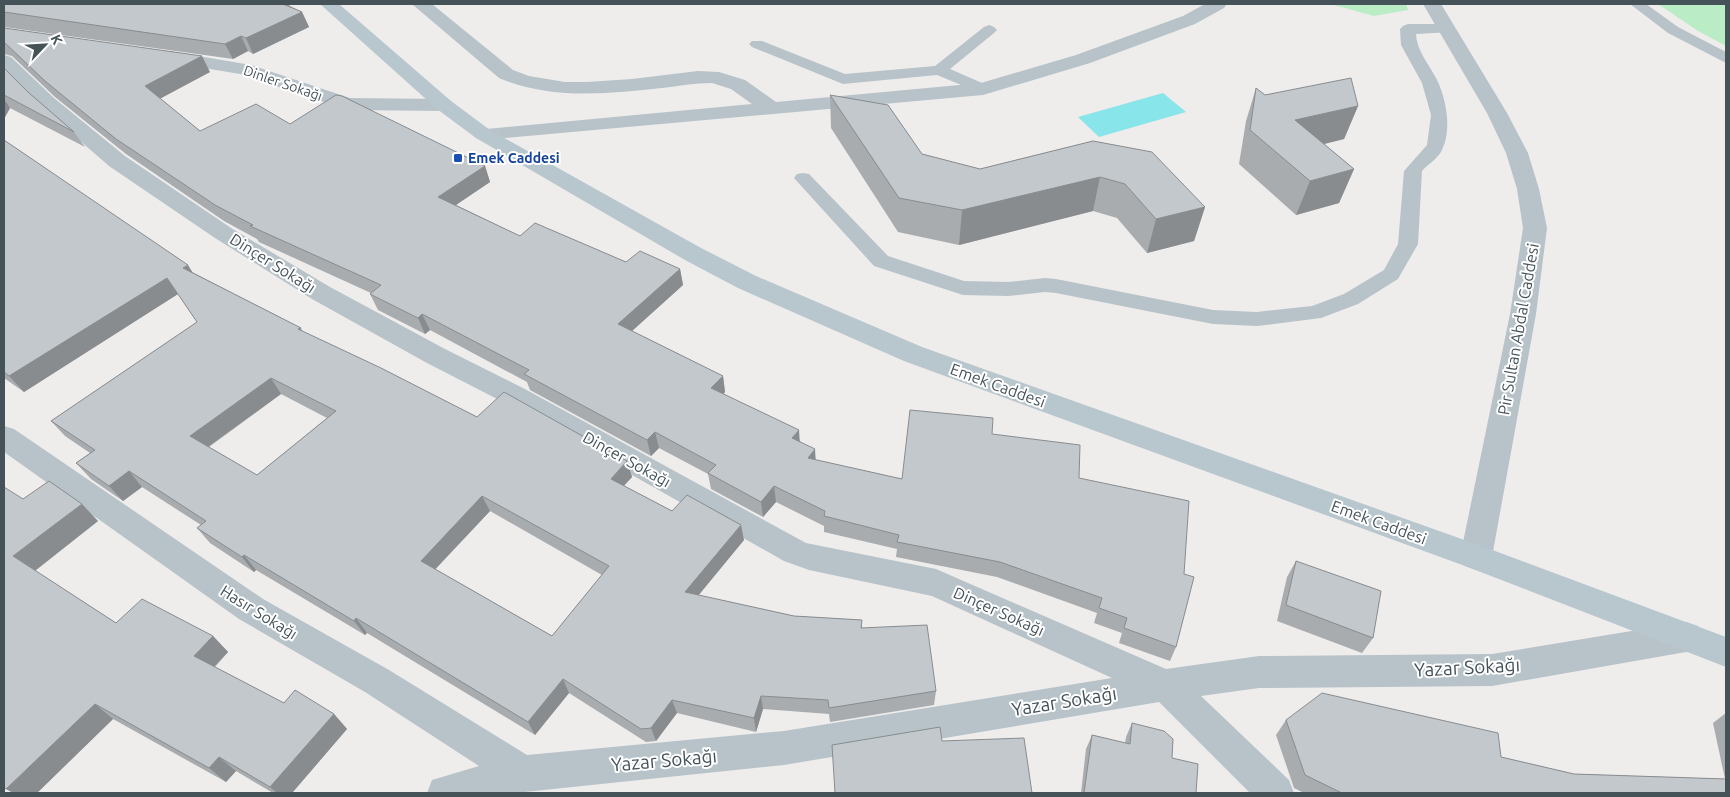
<svg xmlns="http://www.w3.org/2000/svg" width="1730" height="797" font-family="Ubuntu,sans-serif">
<rect width="100%" height="100%" fill="#efecec"/>
<g fill="#baedc5">
<polygon points="1330,4 1406,4 1408,10 1374,16"/>
<polygon points="1658,4 1726,4 1726,46 1698,31"/>
</g>
<polygon fill="#88e5e9" points="1163,93 1186,112 1099,137 1078,117"/>
<g fill="none" stroke-linecap="round" stroke-linejoin="round">
<g fill="#b7c3c9" fill-rule="evenodd">
<polygon points="1630,4 1646,4 1678,27 1726,52 1726,63 1668,33"/>
<path d="M1408,24H1447L1452,26L1455,29L1452,32L1416,34C1417,52 1430,65 1438,82C1447,102 1452,132 1441,152C1436,160 1428,164 1422,171L1418,244L1398,279L1358,304L1321,318L1257,326L1213,324L1056,293L1045,292L1008,296L963,295L874,266L794,178L797,174L803,173L809,174L888,256L964,281L1008,282L1045,278L1056,279L1213,310L1257,312L1312,306L1344,294L1384,270L1398,244L1404,171L1427,145L1431,115L1422,83L1401,45L1400,29L1403,26Z"/>
<polygon points="989,25 994,27 997,30 994,33 950,69 989,86 991,89 989,92 983,94 937,75 843,84 752,47 749,44 752,41 762,41 845,74 935,66 984,27"/>
</g>
<g fill="#b7c3c9" fill-rule="evenodd">
<path d="M412,4H432L513,70L529,76L565,82H587L632,79L698,71L719,72L745,80L776,102L981,83L1076,55L1183,16L1205,4H1227L1224,8L1195,24L1090,63L983,95L483,140L476,138L472,134L476,130L752,104L731,89L712,83C695,83 679,86 662,88C607,94 552,100 499,78Z"/>
<polygon points="1423,4 1441,4 1507,113 1528,153 1539,189 1547,228 1536,314 1492,557 1487,566 1476,570 1465,566 1460,557 1510,314 1523,228 1517,189 1506,153 1487,113"/>
<polygon points="169,51 251,65 350,98 444,99 451,101 454,105 451,109 444,111 348,110 240,74 162,61 159,57 162,53"/>
<polygon points="4,55 11,57 54,98 125,156 231,228 330,287 445,349 523,388 806,543 936,569 1166,669 1259,656 1492,654 1686,622 1698,626 1703,637 1698,648 1686,652 1492,686 1259,688 1201,696 1289,780 1294,793 1250,793 1159,702 784,765 515,793 427,793 432,780 479,766 365,692 239,619 4,452 4,426 14,429 263,599 389,670 527,755 784,731 1112,678 932,596 809,570 784,561 503,402 427,363 312,299 215,238 109,166 40,106 4,71"/>
</g>
<polygon fill="#b8c6ce" fill-rule="evenodd" points="320,4 339,4 451,101 490,130 701,248 756,276 922,347 1487,548 1726,637 1726,667 1465,566 904,361 738,288 685,260 476,138 437,109"/>
</g>
<g fill="#a8acaf" fill-rule="evenodd">
<polygon points="4,4 289,4 290,6 302,12 309,27 253,54 248,51 233,59 4,27"/>
<polygon points="4,28 210,72 160,98 200,131 290,124 485,166 490,182 456,205 520,236 626,262 680,269 683,285 632,331 723,376 725,392 723,394 800,441 816,460 902,479 992,434 1079,478 1176,647 1170,661 1119,643 1122,633 1094,623 1097,613 997,577 896,557 897,549 824,532 824,526 776,502 763,517 711,489 708,474 659,448 651,456 530,390 527,382 430,330 425,334 378,310 370,294 371,293 259,242 257,239 224,221 126,154 55,97 12,56 4,54"/>
<polygon points="4,68 28,92 74,132 85,147 10,108 4,119"/>
<polygon points="1256,88 1265,95 1358,106 1344,139 1324,144 1354,169 1339,203 1296,215 1239,164 1246,121"/>
<polygon points="830,95 922,154 980,169 1093,141 1205,207 1194,241 1147,253 1117,218 1093,211 959,245 898,232 831,128"/>
<path d="M4,140L192,272L301,328L303,332L477,417L627,461L632,477L624,486L672,511L744,540L698,595L794,616L862,620V628L936,691L934,705L830,722L829,714L763,709L756,732L677,713L656,741L646,742L569,693L535,735L367,633L365,635L256,570L254,572L210,543L197,528L201,525L142,487L123,501L91,479L76,463L90,453L65,436L51,421L197,322L178,294L24,392L4,378ZM281,394L327,418L257,475L209,447ZM490,511L602,575L552,636L435,569Z"/>
<polygon points="23,499 98,521 35,571 116,623 213,636 228,652 215,667 284,703 334,714 347,729 292,793 273,793 236,771 226,782 113,719 37,793"/>
<polygon points="1296,561 1373,638 1362,653 1277,621 1287,577"/>
<polygon points="1726,713 1726,793 1304,793 1294,788 1276,735 1286,720 1501,757 1574,774 1725,779 1713,723"/>
<polygon points="1132,723 1172,758 1196,793 1081,793 1086,749 1092,735 1125,743 1126,737"/>
</g>
<g fill="#888c8f">
<polygon points="302,12 309,27 253,54 246,38"/>
<polygon points="241,36 248,51 233,59 225,44"/>
<polygon points="202,56 210,72 154,102 145,86"/>
<polygon points="4,99 10,108 4,119"/>
<polygon points="1358,106 1344,139 1283,154 1295,120"/>
<polygon points="485,166 490,182 444,213 438,197"/>
<polygon points="1354,169 1339,203 1296,215 1310,181"/>
<polygon points="1100,177 1093,211 959,245 962,210"/>
<polygon points="1205,207 1194,241 1147,253 1156,219"/>
<polygon points="188,265 198,281 183,268"/>
<polygon points="680,269 683,285 622,340 618,324"/>
<polygon points="167,278 178,294 24,392 9,376"/>
<polygon points="422,314 430,330 425,334 418,318"/>
<polygon points="723,376 725,392 714,404 711,388"/>
<polygon points="271,378 281,394 202,451 190,436"/>
<polygon points="799,430 800,445 792,438"/>
<polygon points="655,432 659,448 651,456 647,440"/>
<polygon points="815,449 816,465 808,458"/>
<polygon points="627,461 632,477 616,494 611,479"/>
<polygon points="129,471 142,487 123,501 109,486"/>
<polygon points="774,486 776,502 763,517 761,502"/>
<polygon points="482,496 490,511 429,576 421,561"/>
<polygon points="82,504 98,521 32,573 13,556"/>
<polygon points="741,525 744,540 689,607 685,592"/>
<polygon points="244,555 256,570 254,572 242,557"/>
<polygon points="356,618 367,633 365,635 354,621"/>
<polygon points="213,636 228,652 210,671 194,656"/>
<polygon points="563,679 569,693 535,735 528,722"/>
<polygon points="761,696 763,709 756,732 754,718"/>
<polygon points="672,700 677,713 656,741 651,728"/>
<polygon points="95,704 113,719 37,793 13,793 6,789"/>
<polygon points="334,714 347,729 292,793 277,793 270,787"/>
<polygon points="219,757 236,771 226,782 209,768"/>
</g>
<g fill="#c3c8cc" stroke="#888c8f" fill-rule="evenodd">
<polygon points="4,4 283,4 302,12 246,38 241,36 225,44 4,12"/>
<polygon points="4,28 202,56 145,86 200,131 256,104 290,124 336,95 342,96 485,166 438,197 520,236 535,223 626,262 640,251 680,269 618,324 723,376 711,388 799,430 792,438 815,449 808,458 902,479 910,410 993,418 992,434 1080,445 1079,478 1189,501 1184,574 1194,577 1176,647 1124,628 1127,618 1099,608 1102,598 1000,562 897,542 899,535 824,516 825,511 774,486 761,502 708,473 716,465 655,432 647,440 524,374 529,370 422,314 418,318 370,294 381,285 250,226 253,225 215,205 116,139 45,81 4,42"/>
<polygon points="4,68 28,92 74,132 4,95"/>
<polygon points="1351,78 1358,106 1295,120 1354,169 1310,181 1250,130 1256,88 1265,95"/>
<polygon points="830,95 888,105 922,154 980,169 1093,141 1152,152 1205,207 1156,219 1125,184 1100,177 962,210 899,198"/>
<path d="M4,140L188,265L183,268L301,328L298,329L381,368L477,417L504,392L627,461L611,479L672,511L687,495L741,525L685,592L794,616L862,620L861,628L927,625L936,691L829,708L828,700L761,696L754,718L672,700L651,728L641,729L563,679L528,722L356,618L354,621L244,555L242,557L197,528L206,521L129,471L109,486L76,463L95,450L51,421L197,322L167,278L9,376L4,372ZM271,378L336,411L257,475L190,436ZM482,496L609,566L552,636L421,561Z"/>
<polygon points="49,481 82,504 13,556 116,623 142,599 213,636 194,656 284,703 295,690 334,714 270,787 219,757 209,768 95,704 6,789 4,787 4,487 23,499"/>
<polygon points="1296,561 1381,591 1373,638 1286,605"/>
<polygon points="1322,693 1498,733 1501,757 1574,774 1726,779 1726,793 1342,793 1305,775 1286,720"/>
<polygon points="1132,723 1164,731 1173,739 1172,758 1198,764 1196,793 1084,793 1092,735 1130,744"/>
<polygon points="940,727 942,741 1024,738 1032,793 835,793 832,745"/>
</g>
<rect fill="#1a4fb4" stroke="#fff" stroke-width="2" x="453" y="153" width="10" height="10" rx="2.5"/>
<g text-anchor="middle" stroke-width="4" stroke-linejoin="round" paint-order="stroke">
<g font-size="14" fill="#455359" stroke="#fff">
<text transform="translate(283 83) rotate(19)" y="5">Dinler Sokağı</text>
</g>
<g font-size="14" font-weight="bold" fill="#164399" stroke="#fff" text-anchor="start">
<text x="468" y="163">Emek Caddesi</text>
</g>
<g font-size="16" fill="#455359" stroke="#fff">
<text transform="translate(273 263) rotate(32)" y="6">Dinçer Sokağı</text>
<text transform="translate(1518 329) rotate(-80)" y="6">Pir Sultan Abdal Caddesi</text>
<text transform="translate(998 385) rotate(20)" y="6">Emek Caddesi</text>
<text transform="translate(627 459) rotate(29)" y="6">Dinçer Sokağı</text>
<text transform="translate(1379 522) rotate(20)" y="6">Emek Caddesi</text>
<text transform="translate(999 611) rotate(24)" y="6">Dinçer Sokağı</text>
<text transform="translate(259 612) rotate(32)" y="6">Hasır Sokağı</text>
</g>
<g font-size="19" fill="#455359" stroke="#fff">
<text transform="translate(1467 667) rotate(-3)" y="7">Yazar Sokağı</text>
<text transform="translate(1064 701) rotate(-9)" y="7">Yazar Sokağı</text>
<text transform="translate(664 760) rotate(-5)" y="7">Yazar Sokağı</text>
</g>
</g>
<rect width="1730" height="797" fill="none" stroke="#455359" stroke-width="10"/>
<g transform="translate(45 45) rotate(65)" stroke="#ffffff" stroke-width="4" paint-order="stroke">
<path d="M0-4L9 19L0 12L-9 19Z" fill="#455359"/>
<text y="-8" font-size="14" font-weight="bold" text-anchor="middle" fill="#455359">K</text>
</g>
</svg>
